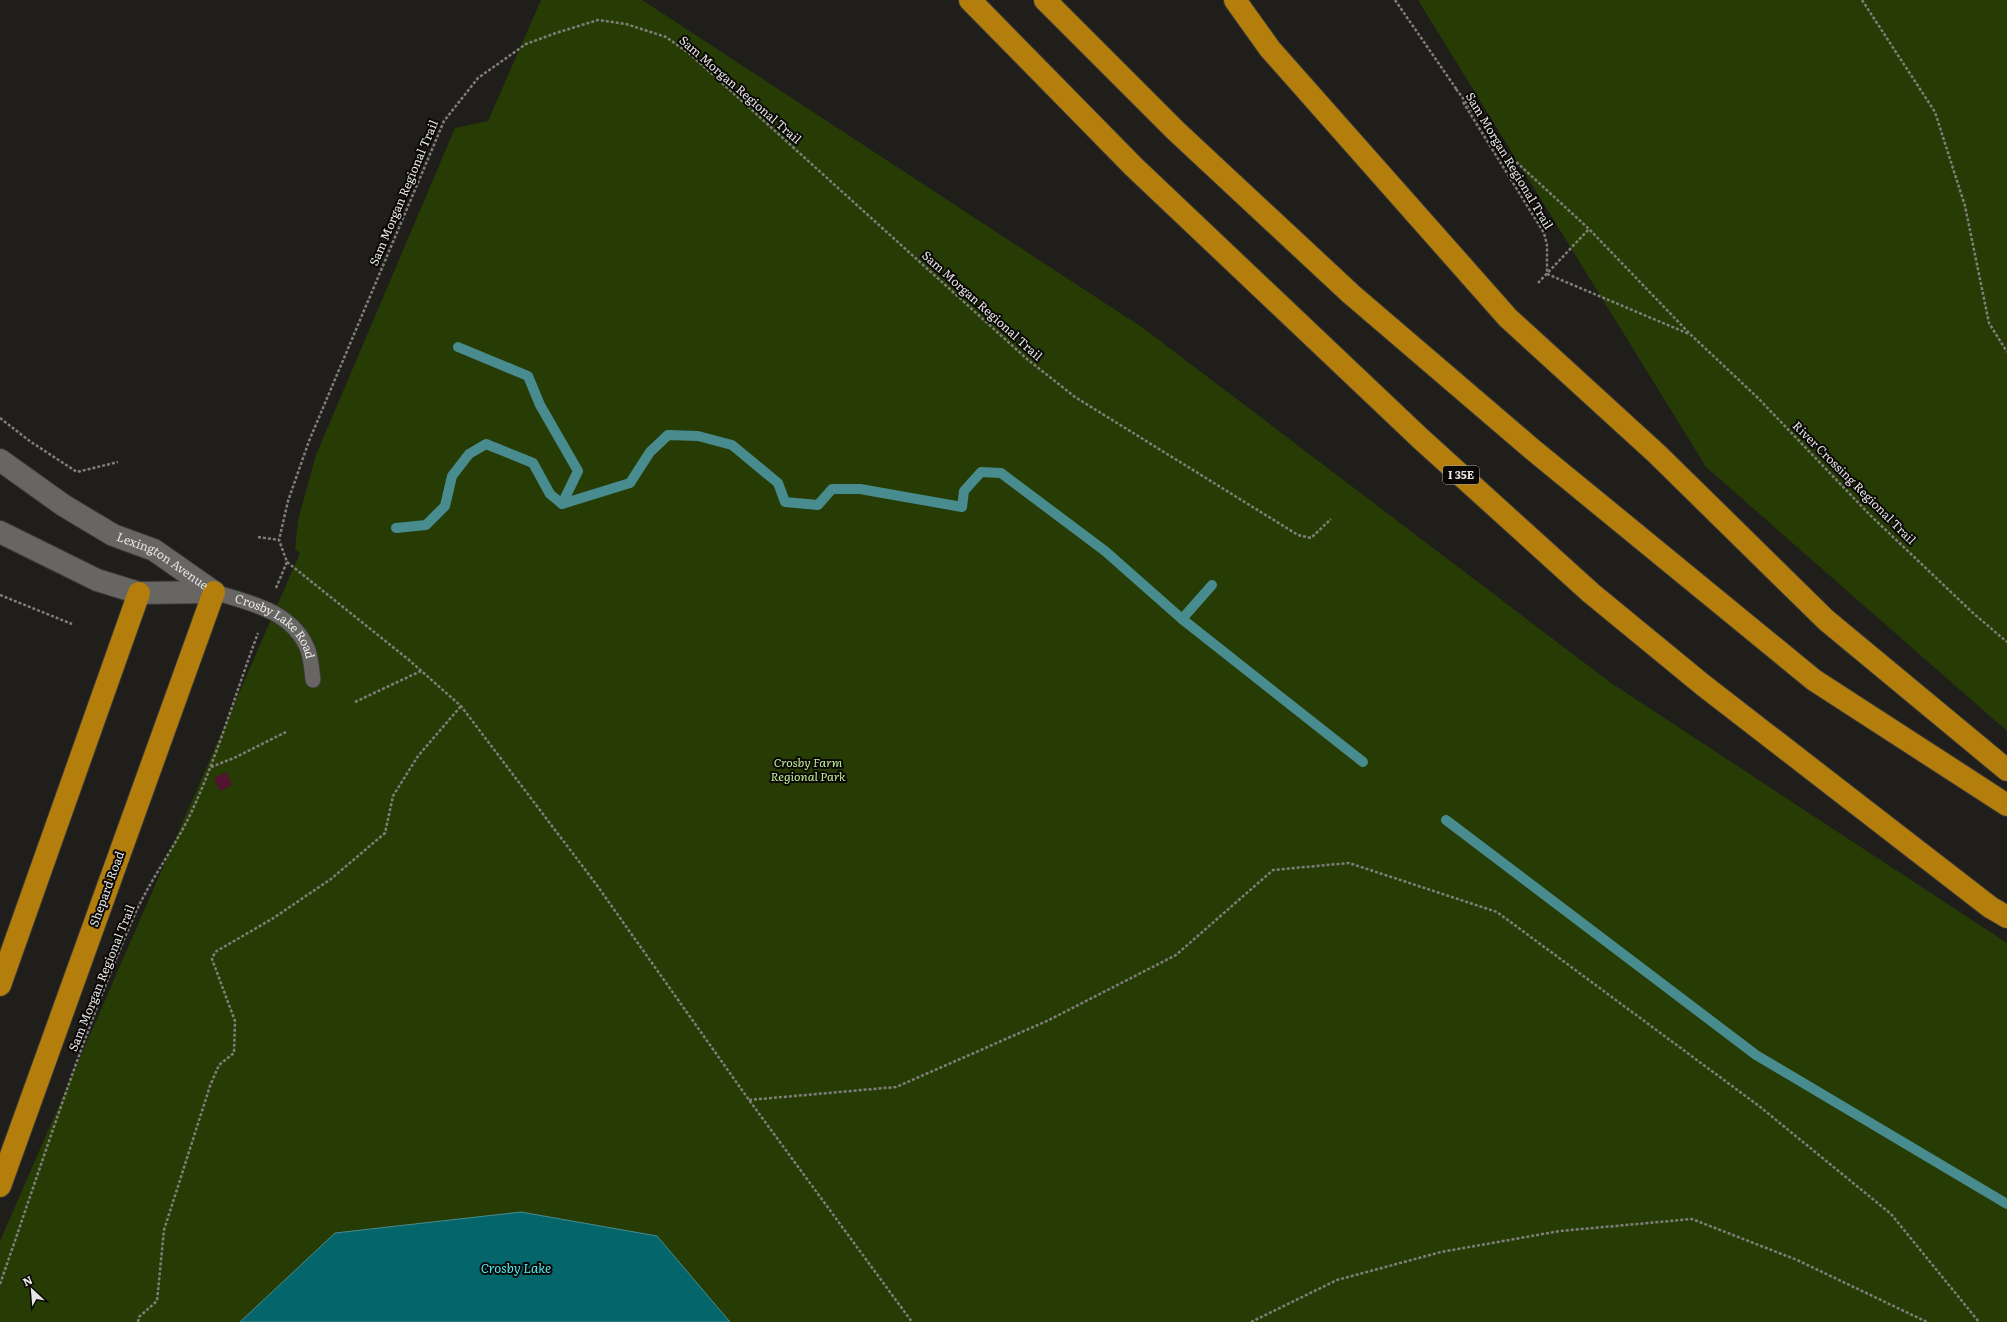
<svg xmlns="http://www.w3.org/2000/svg" width="2007" height="1322" font-family="Literata,serif">
<rect width="100%" height="100%" fill="#1f1e1b"/>
<g fill="#263c04">
<polygon points="541,0 642,0 1143,328 1611,683 2007,943 2007,1322 0,1322 0,1241 300,553 295,549 298,520 316,455 455,128 488,121"/>
<polygon points="1418,0 2007,0 2007,731 1706,467"/>
</g>
<polygon fill="#04656a" stroke="#488c8f" points="521,1212 657,1236 730,1322 240,1322 335,1233"/>
<g fill="none" stroke-linecap="round" stroke-linejoin="round">
<g stroke="#488c8f" stroke-width="10">
<polyline points="458,347 528,376 540,405 578,471 562,504"/>
<polyline points="396,528 426,525 445,506 452,476 469,454 486,444 533,463 550,494 562,504 630,483 650,452 668,435 698,436 732,445 778,483 785,502 818,505 832,489 860,489 962,507 964,491 981,472 1001,473 1105,551 1182,619 1363,762"/>
<polyline points="1182,619 1212,585"/>
<polyline points="1446,820 1756,1055 2007,1204"/>
</g>
</g>
<polygon fill="#521431" points="226,772 232,785 220,791 214,778"/>
<g fill="none" stroke-linecap="round" stroke-linejoin="round">
<defs>
<g id="lane">
<path id="s1" d="M214,592C250,603 293,611 308,650C311,659 312,670 313,680"/>
</g>
<g id="secondary">
<path id="s2" d="M0,460L63,505L113,535L154,550L214,592"/>
<polyline points="0,532 97,580 139,593 214,592"/>
</g>
<g id="highway">
<polyline points="970,0 1134,167 1421,439 1591,593 1703,685 1990,907 2007,917"/>
<polyline points="1045,0 1176,131 1351,294 1532,449 1814,680 2007,805"/>
<polyline points="1235,0 1270,49 1508,318 1657,454 1826,620 2007,770"/>
<polyline points="0,985 139,593"/>
<polyline points="0,1186 214,592"/>
</g>
</defs>
<use href="#lane" stroke="#3a3937" stroke-width="17"/>
<use href="#secondary" stroke="#3a3937" stroke-width="24"/>
<use href="#highway" stroke="#3a3937" stroke-width="24"/>
<g stroke="#7f7e7b" stroke-width="2.5" stroke-dasharray="3 2" stroke-linecap="butt">
<polyline points="1395,0 1457,90"/>
<polyline points="1862,0 1935,112 1965,206 1989,323 2007,352"/>
<polyline points="1456,89 1500,147 1589,229 1690,334 1758,398 1870,515 1973,613 2007,642"/>
<polyline points="1463,102 1544,233 1547,245 1547,274"/>
<polyline points="1547,274 1689,334"/>
<polyline points="1538,283 1589,229"/>
<polyline points="0,418 31,442 77,472 118,462"/>
<polyline points="258,537 279,540"/>
<polyline points="287,562 409,660 461,706 596,884 749,1100 912,1322"/>
<polyline points="276,588 287,562 279,540 288,501 309,441 444,121 478,78 526,44 556,33 598,20 626,24 666,37 690,54 1027,359 1075,397 1298,535 1311,538 1331,519"/>
<polyline points="0,595 72,624"/>
<polyline points="355,702 421,671"/>
<polyline points="211,767 234,758 286,732"/>
<polyline points="749,1100 896,1087 1047,1021 1176,955 1273,870 1349,863 1497,912 1759,1106 1891,1214 1979,1322"/>
<path d="M0,1284C43,1161 82,1036 134,916C150,880 175,847 192,811C218,754 236,692 258,633"/>
<polyline points="138,1322 139,1317 157,1301 164,1230 210,1086 219,1065 234,1053 235,1021 212,959 215,952 272,919 331,879 385,833 393,796 418,756 461,706"/>
<polyline points="1251,1322 1337,1280 1441,1252 1560,1231 1692,1219 1797,1260 1927,1322"/>
</g>
<use href="#lane" stroke="#676662" stroke-width="15"/>
<use href="#secondary" stroke="#676662" stroke-width="22"/>
<use href="#highway" stroke="#b47e0c" stroke-width="22"/>
</g>
<g text-anchor="middle" stroke-width="4" stroke-linejoin="round" paint-order="stroke">
<rect fill="#090807" stroke="#a4a3a2" stroke-width="1" x="1443" y="466" width="36" height="18" rx="3"/>
<g font-size="11" font-weight="bold" fill="#e7e6e4">
<text x="1461" y="479">I 35E</text>
</g>
<g font-size="12" fill="#e7e6e4" stroke="#090807">
<text transform="translate(740 90) rotate(41)" y="4">Sam Morgan Regional Trail</text>
<text transform="translate(1509 161) rotate(59)" y="4">Sam Morgan Regional Trail</text>
<text transform="translate(404 193) rotate(-67)" y="4">Sam Morgan Regional Trail</text>
<text transform="translate(982 306) rotate(42)" y="4">Sam Morgan Regional Trail</text>
<text transform="translate(1854 483) rotate(45)" y="4">River Crossing Regional Trail</text>
<text dy="4" stroke="none"><textPath href="#s2" startOffset="192">Lexington Avenue</textPath></text>
<text dy="4" stroke="none"><textPath href="#s1" startOffset="73">Crosby Lake Road</textPath></text>
<text transform="translate(107 889) rotate(-70)" y="4">Shepard Road</text>
<text transform="translate(102 978) rotate(-68)" y="4">Sam Morgan Regional Trail</text>
</g>
<g font-size="12" font-style="italic" fill="#c1ee93" stroke="#090807">
<text x="808" y="767">Crosby Farm<tspan x="808" dy="14">Regional Park</tspan></text>
</g>
<g font-size="13" font-style="italic" fill="#51ebf3" stroke="#090807">
<text x="516" y="1273">Crosby Lake</text>
</g>
</g>
<g transform="translate(32 1290) rotate(334)" stroke="#090807" stroke-width="3" paint-order="stroke">
<path d="M0-3L7 15L0 10L-7 15Z" fill="#e7e6e4"/>
<text y="-6" font-size="11" font-weight="bold" text-anchor="middle" fill="#e7e6e4">N</text>
</g>
</svg>
